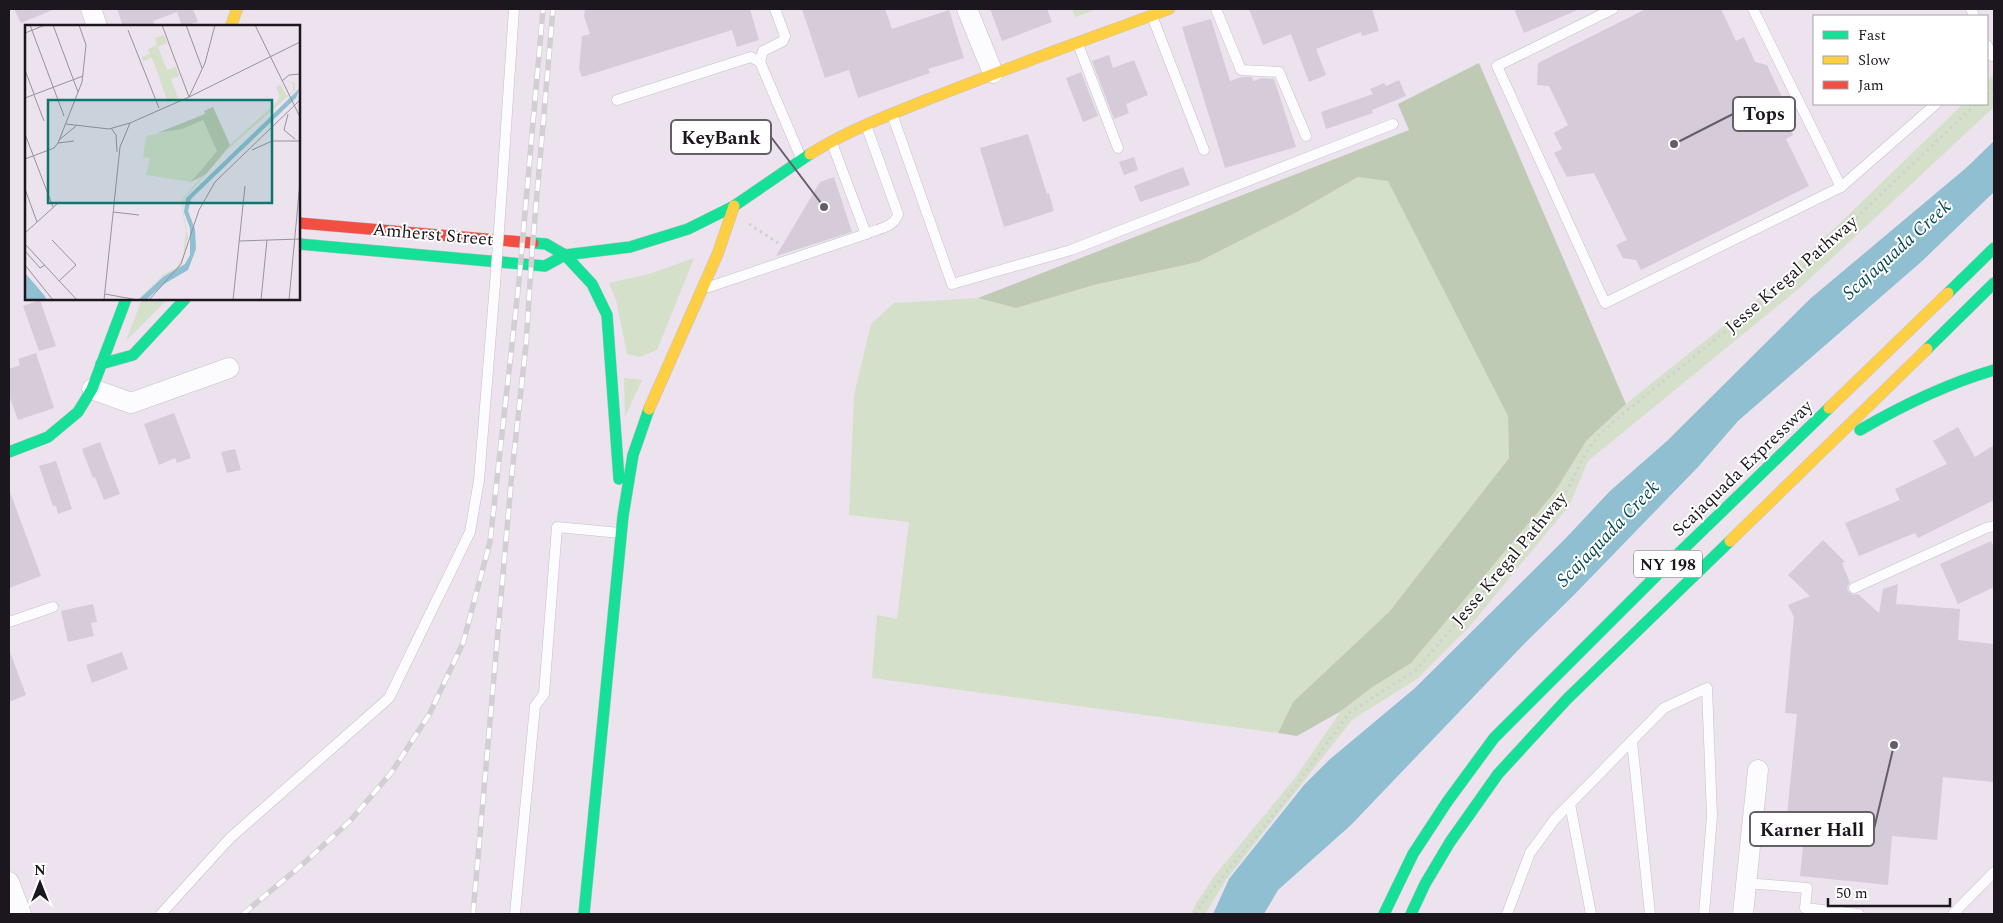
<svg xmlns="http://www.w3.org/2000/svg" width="2003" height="923" font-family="Spectral,serif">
<rect width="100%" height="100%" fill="#ece3ef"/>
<g fill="#d4e0ca">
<polygon points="1072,9 1098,9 1075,17"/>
<polygon points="1994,74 1994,107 1802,286 1588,461 1569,506 1470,626 1417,679 1352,720 1226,880 1205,914 1191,914 1195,905 1215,875 1295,778 1341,711 1371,688 1411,663 1554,493 1587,440 1633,398 1765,293 1841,222 1963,104 1987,104 1987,81"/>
<polygon points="1358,177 1388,180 1508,416 1509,458 1389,612 1293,702 1278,733 872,678 877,615 897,619 909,522 849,515 854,395 871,324 894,303 978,298 1016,308 1094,285 1198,262 1295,213"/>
<polygon points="694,258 657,350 640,357 627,354 616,300 609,283 649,274"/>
<polygon points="142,299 168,299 126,341"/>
<polygon points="624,378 642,380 625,417"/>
</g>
<polygon fill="#becab3" points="1479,63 1626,404 1587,440 1554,493 1411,663 1371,688 1341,711 1297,736 1278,733 1293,702 1389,612 1509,458 1508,416 1388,181 1358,177 1295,213 1198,262 1094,285 1016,308 978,298 1409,130 1398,104"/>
<polygon fill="#8fbfd0" points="1994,141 1994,192 1921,262 1738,421 1698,467 1573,596 1525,643 1351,825 1278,890 1264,914 1213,914 1229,879 1304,785 1329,760 1415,688 1564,540 1610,491 1667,441 1811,298 1966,168"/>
<g fill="#d6cbd9">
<polygon points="14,9 55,9 21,23"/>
<polygon points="117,9 193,9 198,22 182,26 177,12 153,21 155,26 123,26"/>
<polygon points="585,9 750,9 759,40 737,47 732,30 582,77 579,69 582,36 590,34 584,16"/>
<polygon points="802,9 885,9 892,29 949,10 964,58 928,69 930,73 858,98 849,70 825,78"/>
<polygon points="990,9 1047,9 1052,22 1002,41"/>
<polygon points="1249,9 1372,9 1379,31 1362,36 1361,32 1316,49 1326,75 1309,82 1291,34 1263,45"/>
<polygon points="1514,9 1580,9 1524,33"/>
<polygon points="1646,9 1721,9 1736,41 1744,37 1755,62 1767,65 1787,108 1785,116 1793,135 1786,139 1809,186 1641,270 1636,260 1623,258 1616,245 1627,240 1594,173 1567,177 1554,153 1562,149 1554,133 1568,125 1549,86 1537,85 1538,63"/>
<polygon points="1211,19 1230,81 1242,77 1252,77 1253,81 1262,78 1274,79 1296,147 1225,168 1182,27"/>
<polygon points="1109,55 1113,68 1134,60 1148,95 1126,104 1129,113 1114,119 1092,61"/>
<polygon points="1081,72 1098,116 1083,122 1066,78"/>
<polygon points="1399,80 1406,96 1372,110 1373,113 1326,129 1321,112 1373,94 1370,89 1384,83 1386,86"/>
<polygon points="1028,134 1047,194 1049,193 1054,211 1004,227 980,148"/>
<polygon points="1134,157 1138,170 1124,175 1119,162"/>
<polygon points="1183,167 1190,185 1140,202 1134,186"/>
<polygon points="834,177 852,232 776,256 820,182"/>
<polygon points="40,300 56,346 39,351 23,306"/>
<polygon points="36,353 54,408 18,420 9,395 9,369 20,365 18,359"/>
<polygon points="174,413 191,458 177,463 175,458 159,465 144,424"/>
<polygon points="1958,427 1975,457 1994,445 1994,500 1918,538 1915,533 1859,556 1845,523 1900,500 1895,489 1947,464 1933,441"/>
<polygon points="100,442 120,494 104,500 95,477 93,478 82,449"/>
<polygon points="235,449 241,470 227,473 221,452"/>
<polygon points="56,461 72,509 58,514 56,506 53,506 39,466"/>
<polygon points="9,492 10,492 41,576 9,588"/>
<polygon points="1823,540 1845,562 1842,563 1850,583 1847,587 1848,591 1853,595 1858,594 1879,613 1883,589 1898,584 1896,604 1960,609 1958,640 1994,644 1994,782 1943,777 1937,840 1892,836 1888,885 1800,876 1805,828 1786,826 1797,714 1785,713 1794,617 1788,605 1810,596 1788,575"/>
<polygon points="1991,541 1994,548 1994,587 1958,604 1940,564"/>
<polygon points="93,604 97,622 91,623 94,636 68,642 61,611"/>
<polygon points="10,652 26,695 9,702 9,653"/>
<polygon points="122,652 128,669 92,683 86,665"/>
</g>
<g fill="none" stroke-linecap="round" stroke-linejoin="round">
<defs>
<g id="lane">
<polyline points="1216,9 1241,70 1279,72 1306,136"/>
<polyline points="1613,9 1497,66 1605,303 1841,187"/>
<polyline points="1753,9 1841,187 1936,104"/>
<polyline points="1971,9 1974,16"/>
<polyline points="1152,16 1204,150"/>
<polyline points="1078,44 1118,148"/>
<polyline points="1987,45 1992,56"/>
<polyline points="760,62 763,51 783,41 785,36 775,9"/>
<polyline points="617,100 751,57 760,62 801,158"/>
<polyline points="892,114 952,284 1071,250 1393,124"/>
<polyline points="500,216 514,9"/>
<path d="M866,234C877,229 895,227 898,214L866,125"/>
<polyline points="709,287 866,234 832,143"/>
<polyline points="1854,588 1986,528 1994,526"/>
<polyline points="9,622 53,607"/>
<polyline points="1632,741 1650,914"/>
<polyline points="1570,804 1591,914"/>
<polyline points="1746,883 1807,888 1805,908 1859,914"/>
<polyline points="161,914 230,838 389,698 470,532 479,480 495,284"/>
<polyline points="515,914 535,706 544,694 557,527 620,533"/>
<polyline points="1507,914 1530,853 1555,819 1664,708 1707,688 1712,816 1704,914"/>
<polyline points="1953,914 1994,872"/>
</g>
<g id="street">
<polyline points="91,9 97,26"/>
<polyline points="967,9 993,73"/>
<polyline points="92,389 131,403 229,368"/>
<polyline points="9,882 21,914"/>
<polyline points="1743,914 1758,770"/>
</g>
<g id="fast">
<polyline points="533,243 546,244 565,255 592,284 607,315 619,479"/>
<polyline points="299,244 545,266 565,255 630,247 688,229 734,206 810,154"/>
<polyline points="1948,293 1994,248"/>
<polyline points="1927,349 1994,283"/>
<polyline points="101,364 133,355 185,299"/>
<path d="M1860,430C1903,405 1946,384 1994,370"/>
<polyline points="9,452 48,437 78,412 92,389 126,299"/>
<polyline points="584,914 623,516 633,455 649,409"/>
<polyline points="1384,914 1413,854 1447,802 1494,738 1676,556 1829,408"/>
<polyline points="1411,914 1425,884 1450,842 1498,774 1567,699 1730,541"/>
</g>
<g id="slow">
<polyline points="231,26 237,9"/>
<path d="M810,154C849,130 891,114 934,97C1012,66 1091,38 1169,9"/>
<polyline points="1829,408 1948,293"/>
<polyline points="649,409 718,253 734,206"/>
<polyline points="1730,541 1927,349"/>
</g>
<polyline id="jam" points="299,223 533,243"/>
</defs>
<use href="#lane" stroke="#c6bfc9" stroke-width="11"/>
<use href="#street" stroke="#c6bfc9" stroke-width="21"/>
<use href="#fast" stroke="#c6bfc9" stroke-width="12"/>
<use href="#slow" stroke="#c6bfc9" stroke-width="12"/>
<use href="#jam" stroke="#c6bfc9" stroke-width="12"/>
<g stroke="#d2cfd3" stroke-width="3" stroke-dasharray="2.5 4" stroke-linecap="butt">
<polyline points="1987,94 1994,87"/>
<polyline points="749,224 778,243"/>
<polyline points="1195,914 1206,897 1280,807 1350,712 1416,670 1514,556 1566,493 1585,454 1599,435 1625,412 1798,273 1976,104"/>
</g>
<use href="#lane" stroke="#fcfbfd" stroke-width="10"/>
<use href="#street" stroke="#fcfbfd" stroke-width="20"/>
<use href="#fast" stroke="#16e098" stroke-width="11"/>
<use href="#slow" stroke="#ffcf43" stroke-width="11"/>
<use href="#jam" stroke="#f24e42" stroke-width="11"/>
<defs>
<g id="rail">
<polyline points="243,914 304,863 350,821 391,773 429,715 463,643 490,542 519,281 543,9"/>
<polyline points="473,914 512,472 526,345 532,252 553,9"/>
</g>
</defs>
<use href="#rail" stroke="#d1cfd2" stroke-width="5.5"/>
<use href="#rail" stroke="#fff" stroke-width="4" stroke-dasharray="11" stroke-linecap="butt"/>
<defs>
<polyline id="lane-bridge" points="495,284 500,216"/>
</defs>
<use href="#lane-bridge" stroke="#c6bfc9" stroke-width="11" stroke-linecap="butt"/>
<use href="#lane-bridge" stroke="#fcfbfd" stroke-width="10"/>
</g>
<g text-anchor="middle" stroke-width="4" stroke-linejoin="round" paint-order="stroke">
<rect fill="#fff" stroke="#605c62" stroke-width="1" x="1634" y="550.5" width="68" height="27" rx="4"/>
<g font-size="16" font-weight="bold" fill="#1c161e">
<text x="1668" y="570">NY 198</text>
</g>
<g font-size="18" fill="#1c161e" stroke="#fff">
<text transform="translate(433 234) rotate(5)" y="6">Amherst Street</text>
<text transform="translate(1791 274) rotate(-41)" y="6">Jesse Kregal Pathway</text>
<text transform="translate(1742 468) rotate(-44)" y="6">Scajaquada Expressway</text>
<text transform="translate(1509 559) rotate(-50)" y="6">Jesse Kregal Pathway</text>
</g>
<g font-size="19" font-style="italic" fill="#034855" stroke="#fff">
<text transform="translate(1896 249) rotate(-42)" y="7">Scajaquada Creek</text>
<text transform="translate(1607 533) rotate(-46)" y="7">Scajaquada Creek</text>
</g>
</g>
<g transform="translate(25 25)">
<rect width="275" height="275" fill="#ece3ef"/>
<path d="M139,10L142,18L133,22L142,45L151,42L154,51L146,54L153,73L143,77L127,33L118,36L117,32L125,29L123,24L132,20L130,13ZM262,56L270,58V65L201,126L160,173L158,184L163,212L158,235L154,243L137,252L114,273L139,249L151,243L158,232L161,206L156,178L159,172L200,124L252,77L255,71L251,62L255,60L262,71L268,65V59ZM175,94L178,95L192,126L166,157L121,150L125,133L118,132L121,111L145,106Z" fill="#d4e0ca"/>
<path d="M188,82L205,120L181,149L166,157L192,126L178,95L157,104L132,108L180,89L179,86Z" fill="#becab3"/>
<path d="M275,63L271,73L166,174L163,186L170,204L171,224L163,245L139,259L121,275H113L138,252L160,239L165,230V203L159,187L161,173ZM0,248L19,270L22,275H0Z" fill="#8fbfd0"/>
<path fill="none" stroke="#99919b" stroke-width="1" d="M5,0L39,91M28,0L53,67M137,0L164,72L275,17M161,0L177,43M230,0L275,92M103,5L134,83M0,8L20,0M0,45L9,69M257,56L264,50L275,49M9,70L19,96M0,73L58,51M263,89L259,105L270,114M41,99L84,104L105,98M86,103L91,110L92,127M0,109L28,182M34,115L51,101M33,118L49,116M227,125L247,116H275M0,134L29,123L33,118L57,57L61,20L54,0M0,164L12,197M88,187L114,190M0,208L32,179M27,215L51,240L34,256M214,216L275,214M0,219L52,275M0,226L15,243L20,240M0,240L28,275M80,269L113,275M79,275L95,122L105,98L164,72L180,38L190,0M124,275L156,239L174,185L190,157L275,75M208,275L220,161M236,275L242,215M264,275L275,157"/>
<path fill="#0f766e" fill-opacity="0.15" stroke="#0f766e" stroke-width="2.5" d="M23,75H247V178H23Z"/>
<rect width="275" height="275" fill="none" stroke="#1c161e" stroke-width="2.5"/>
</g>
<path fill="none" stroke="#655e67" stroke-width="2" d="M1674 144L1733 114M824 207L771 137M1894 745L1874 829"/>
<g fill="#655e67" stroke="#fff" stroke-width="2">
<circle cx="1674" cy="144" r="5"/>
<circle cx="824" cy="207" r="5"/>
<circle cx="1894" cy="745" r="5"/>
</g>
<g fill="#fff" stroke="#655e67" stroke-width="2">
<rect x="1733" y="97" width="62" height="34" rx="5"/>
<rect x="671" y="120" width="100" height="34" rx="5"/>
<rect x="1750" y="812" width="124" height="34" rx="5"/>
</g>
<g font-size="19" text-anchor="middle" font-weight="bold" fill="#1c161e">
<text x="1764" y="120">Tops</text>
<text x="721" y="144">KeyBank</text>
<text x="1812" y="836">Karner Hall</text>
</g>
<rect width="2003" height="923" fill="none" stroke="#1c161e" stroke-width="20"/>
<rect x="1813" y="15" width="175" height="90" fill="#ffffff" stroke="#a4a2a5"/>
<rect x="1823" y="31" width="25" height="8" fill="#16e098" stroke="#a4a2a5"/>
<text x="1858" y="40" font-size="15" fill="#1c161e">Fast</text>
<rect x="1823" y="56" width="25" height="8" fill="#ffcf43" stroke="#a4a2a5"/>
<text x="1858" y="65" font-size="15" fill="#1c161e">Slow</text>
<rect x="1823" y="81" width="25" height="8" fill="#f24e42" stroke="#a4a2a5"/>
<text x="1858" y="90" font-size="15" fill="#1c161e">Jam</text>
<g transform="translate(40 883)" stroke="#ffffff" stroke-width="4" paint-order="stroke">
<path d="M0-4L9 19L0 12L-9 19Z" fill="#1c161e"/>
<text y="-8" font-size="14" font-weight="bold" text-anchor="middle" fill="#1c161e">N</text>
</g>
<path d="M1828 898v8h122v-8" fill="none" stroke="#1c161e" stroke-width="2.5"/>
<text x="1836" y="898" font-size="15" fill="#1c161e" stroke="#ffffff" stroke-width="4" paint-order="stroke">50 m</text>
</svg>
